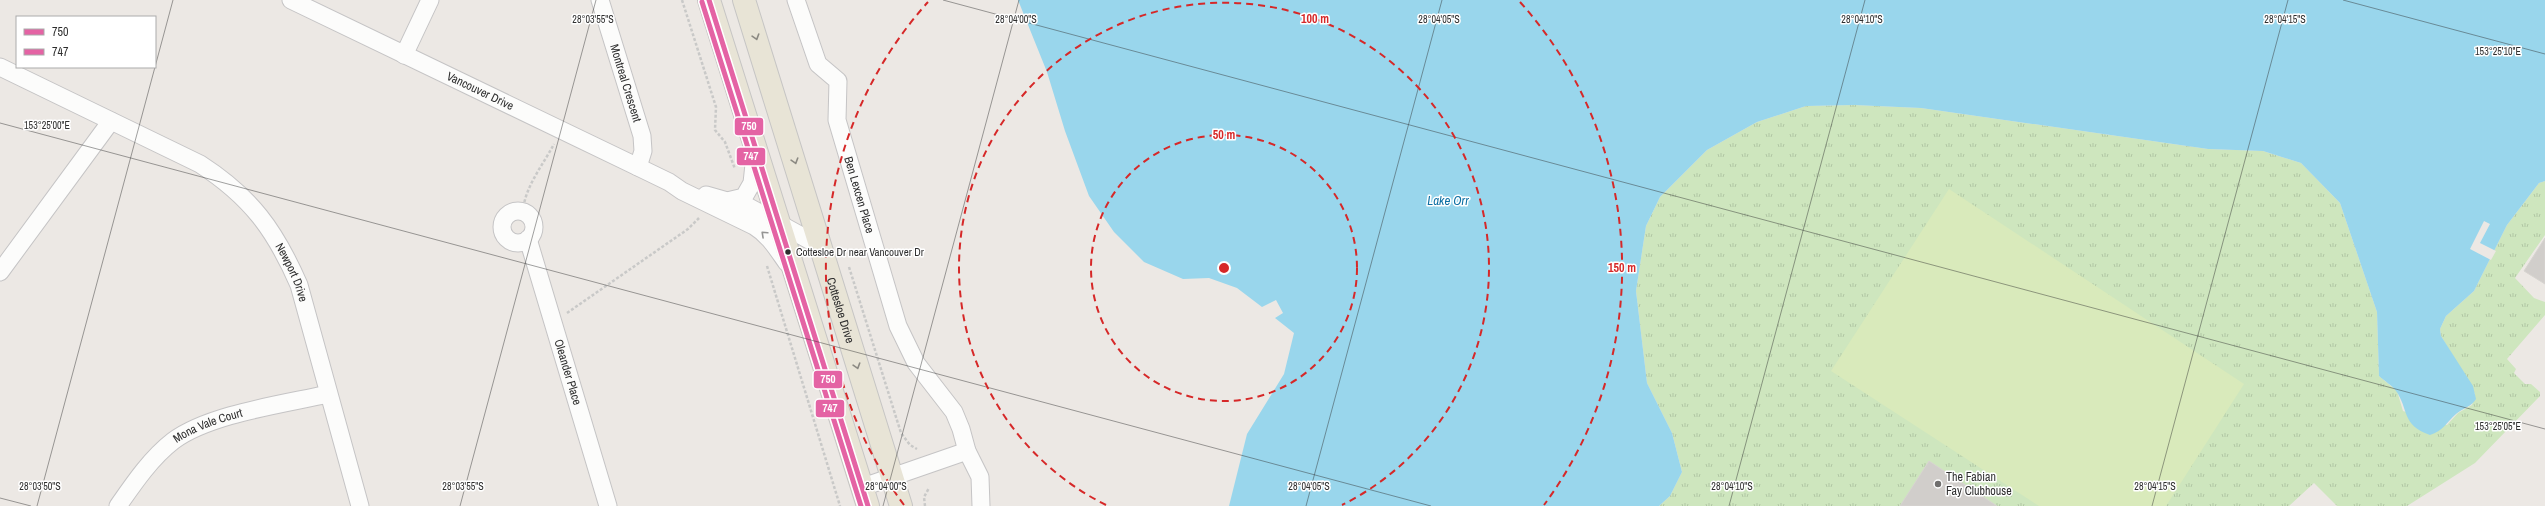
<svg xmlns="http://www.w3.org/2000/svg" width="2545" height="506" font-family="'Archivo Narrow',sans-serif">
<defs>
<pattern id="park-tufts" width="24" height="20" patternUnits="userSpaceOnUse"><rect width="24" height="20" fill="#cee6be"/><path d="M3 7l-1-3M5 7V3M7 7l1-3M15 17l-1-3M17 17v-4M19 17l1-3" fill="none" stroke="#b1c6a4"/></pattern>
</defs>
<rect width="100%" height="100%" fill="#ece8e4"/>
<polygon fill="url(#park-tufts)" points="1854,105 1921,108 2208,149 2263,151 2301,163 2340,203 2377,312 2379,376 2397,391 2403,411 2447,425 2458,413 2472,405 2475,394 2441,336 2440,329 2446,316 2474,291 2507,225 2539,183 2545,181 2545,235 2515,278 2534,298 2545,302 2545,315 2507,359 2516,369 2514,373 2525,384 2531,384 2540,392 2540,396 2475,463 2407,506 2337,506 2314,483 2289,506 1659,506 1670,496 1682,472 1672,433 1647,383 1636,291 1646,226 1660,197 1707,150 1757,122 1806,106"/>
<polygon fill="#d9eabb" points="1949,189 2244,384 2166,506 2039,506 1831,371"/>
<path fill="#99d6ec" d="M1018,0H2545V181L2539,183L2507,225L2474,291L2446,316L2440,329L2441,336L2473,386L2476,399C2471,407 2463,408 2456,414C2446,423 2443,431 2430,435C2401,425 2409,409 2396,391C2392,385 2384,381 2379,376L2377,312L2340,203L2301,163L2263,151L2208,149L1921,108L1854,105L1806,106L1757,122L1707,150L1660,197L1646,226L1636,291L1647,383L1672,433L1682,472L1670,496L1659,506H1229L1247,434L1284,374L1294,333L1275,318L1283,313L1276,300L1262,307L1237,288L1209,278L1183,279L1144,262L1114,232L1089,196L1065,131L1047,72Z"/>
<polygon fill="#ece8e4" points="2484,221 2490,224 2480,243 2496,251 2491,260 2470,249"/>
<g fill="#d1cecb" stroke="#d7d4d0">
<polygon points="2545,238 2545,284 2524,271"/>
<polygon points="1929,461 1997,506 1900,506"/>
</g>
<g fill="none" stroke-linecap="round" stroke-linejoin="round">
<defs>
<g id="minor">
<path id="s1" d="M291,0L638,167L669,182L682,191L754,226C769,235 777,249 787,263"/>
<path id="s2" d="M600,0L642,136L643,151L638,167"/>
<path id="s3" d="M796,0L818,64L838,81L837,120L898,326L916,363L954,412L961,429L967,451L980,477L981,506"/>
<polyline points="404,55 430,0"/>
<path id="s4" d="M0,67L200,164C251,197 275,230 299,285L360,506"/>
<polyline points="706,195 727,201 744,197 752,183 755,155"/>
<polyline points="727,201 747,206 820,246"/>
<circle cx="518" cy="227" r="16"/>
<path id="s5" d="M528,239L608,506"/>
<polyline points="0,272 111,121"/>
<polyline points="863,487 967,451"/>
<path id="s6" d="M118,506C134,483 151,458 173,441C209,414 284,404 328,394"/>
</g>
<g id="major">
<polyline points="709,0 868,506"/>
<path id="s7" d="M744,0L901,506"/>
</g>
</defs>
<use href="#minor" stroke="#c5c4c5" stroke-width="19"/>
<use href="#major" stroke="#c6c5c4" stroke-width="24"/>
<g stroke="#c9c9c8" stroke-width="2.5" stroke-dasharray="3 2" stroke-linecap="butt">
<polyline points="682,0 716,107 715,130 725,142 735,169"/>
<path d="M523,212C524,188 543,165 554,144"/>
<polyline points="767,266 840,506"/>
<polyline points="849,267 901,433 910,445 917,449"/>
<polyline points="567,313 688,229 699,218"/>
<polyline points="925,506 924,497 929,488"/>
</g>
<use href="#minor" stroke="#fcfcfb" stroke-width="17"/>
<use href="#major" stroke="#e8e4d6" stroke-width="22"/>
<defs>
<polyline id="bus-1" points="709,0 868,506"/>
<polyline id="bus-2" points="702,2 861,506"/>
</defs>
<use href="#bus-1" stroke="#fff" stroke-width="8"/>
<use href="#bus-2" stroke="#fff" stroke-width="8"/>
<use href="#bus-1" stroke="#e463a4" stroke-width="5"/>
<use href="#bus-2" stroke="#e463a4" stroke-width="5"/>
</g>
<defs><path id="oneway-chevron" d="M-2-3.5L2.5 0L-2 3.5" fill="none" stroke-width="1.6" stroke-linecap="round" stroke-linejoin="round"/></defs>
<g stroke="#8b8982">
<use href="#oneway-chevron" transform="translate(756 37) rotate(73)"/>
<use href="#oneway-chevron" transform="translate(795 161) rotate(73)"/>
<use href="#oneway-chevron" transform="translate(857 366) rotate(73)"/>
</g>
<use stroke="#959594" href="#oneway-chevron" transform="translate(764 234) rotate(-137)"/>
<path fill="none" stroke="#2e2e2e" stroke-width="1" stroke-opacity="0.45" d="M943,0L2545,429M2343,0L2545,54M0,123L1431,506M0,498L31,506M37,506L173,0M460,506L596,0M883,506L1019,0M1306,506L1442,0M1729,506L1865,0M2152,506L2288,0"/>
<g fill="none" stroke="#d62828" stroke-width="2" stroke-dasharray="7 5">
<circle cx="1224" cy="268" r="133"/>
<path d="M1106 505A265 265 0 1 1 1342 505"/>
<path d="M904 505A398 398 0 0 1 928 2M1520 2A398 398 0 0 1 1544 505"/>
</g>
<circle fill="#2e2e2e" stroke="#fff" stroke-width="1.5" cx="788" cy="252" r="3.5"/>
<circle fill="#706f6e" stroke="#fff" stroke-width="1.5" cx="1938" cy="484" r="4"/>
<g text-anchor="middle" stroke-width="3" stroke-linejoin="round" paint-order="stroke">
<g font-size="11" fill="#2e2e2e" stroke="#fff" text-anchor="start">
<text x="796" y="256">Cottesloe Dr near Vancouver Dr</text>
</g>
<g font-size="12" fill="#2e2e2e" stroke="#fff">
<text dy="4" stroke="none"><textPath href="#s2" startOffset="87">Montreal Crescent</textPath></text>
<text dy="4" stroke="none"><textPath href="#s1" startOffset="210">Vancouver Drive</textPath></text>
<text dy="4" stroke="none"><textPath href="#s3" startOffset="211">Ben Lexcen Place</textPath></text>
<text dy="4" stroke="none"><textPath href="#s4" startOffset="367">Newport Drive</textPath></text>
<text dy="4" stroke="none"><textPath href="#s7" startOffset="325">Cottesloe Drive</textPath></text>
<text dy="4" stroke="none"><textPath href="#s5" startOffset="139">Oleander Place</textPath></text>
<text dy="4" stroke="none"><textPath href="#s6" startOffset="124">Mona Vale Court</textPath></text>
</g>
<g font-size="12" fill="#2e2e2e" stroke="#fff" text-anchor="start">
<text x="1946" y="481">The Fabian<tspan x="1946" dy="14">Fay Clubhouse</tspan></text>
</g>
<g font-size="13" font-style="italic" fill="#0d6fa3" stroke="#fff">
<text x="1448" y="205">Lake Orr</text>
</g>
</g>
<g font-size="10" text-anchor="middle" fill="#2e2e2e" stroke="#fff" stroke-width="3" stroke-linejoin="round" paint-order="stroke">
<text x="1862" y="23">28°04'10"S</text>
<text x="2285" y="23">28°04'15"S</text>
<text x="593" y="23">28°03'55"S</text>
<text x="1016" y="23">28°04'00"S</text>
<text x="1439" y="23">28°04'05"S</text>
<text x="2498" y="55">153°25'10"E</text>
<text x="47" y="129">153°25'00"E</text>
<text x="2498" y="430">153°25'05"E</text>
<text x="40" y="490">28°03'50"S</text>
<text x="463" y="490">28°03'55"S</text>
<text x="886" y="490">28°04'00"S</text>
<text x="1309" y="490">28°04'05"S</text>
<text x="1732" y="490">28°04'10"S</text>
<text x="2155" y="490">28°04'15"S</text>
</g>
<circle cx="1224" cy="268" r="6" fill="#d62828" stroke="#fff" stroke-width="2"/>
<g font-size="12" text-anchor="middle" font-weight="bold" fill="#d62828" stroke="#fff" stroke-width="3" stroke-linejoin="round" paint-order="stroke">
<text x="1315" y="23">100 m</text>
<text x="1224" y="139">50 m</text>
<text x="1622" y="272">150 m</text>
</g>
<g stroke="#fff" stroke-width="1.5">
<rect x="734" y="117" width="30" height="19" rx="4" fill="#e463a4"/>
<rect x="736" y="147" width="30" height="19" rx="4" fill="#e463a4"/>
<rect x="813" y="370" width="30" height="19" rx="4" fill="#e463a4"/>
<rect x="815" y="399" width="30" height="19" rx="4" fill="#e463a4"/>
</g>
<g font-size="11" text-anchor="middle" font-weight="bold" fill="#fff">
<text x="749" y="130">750</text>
<text x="751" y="160">747</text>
<text x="828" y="383">750</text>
<text x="830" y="412">747</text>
</g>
<rect x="16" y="16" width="140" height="52" fill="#ffffff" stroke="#ababab"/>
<rect x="24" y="29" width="20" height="6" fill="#e463a4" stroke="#ababab"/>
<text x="52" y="36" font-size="12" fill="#2e2e2e">750</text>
<rect x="24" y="49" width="20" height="6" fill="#e463a4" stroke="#ababab"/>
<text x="52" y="56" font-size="12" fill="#2e2e2e">747</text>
</svg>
